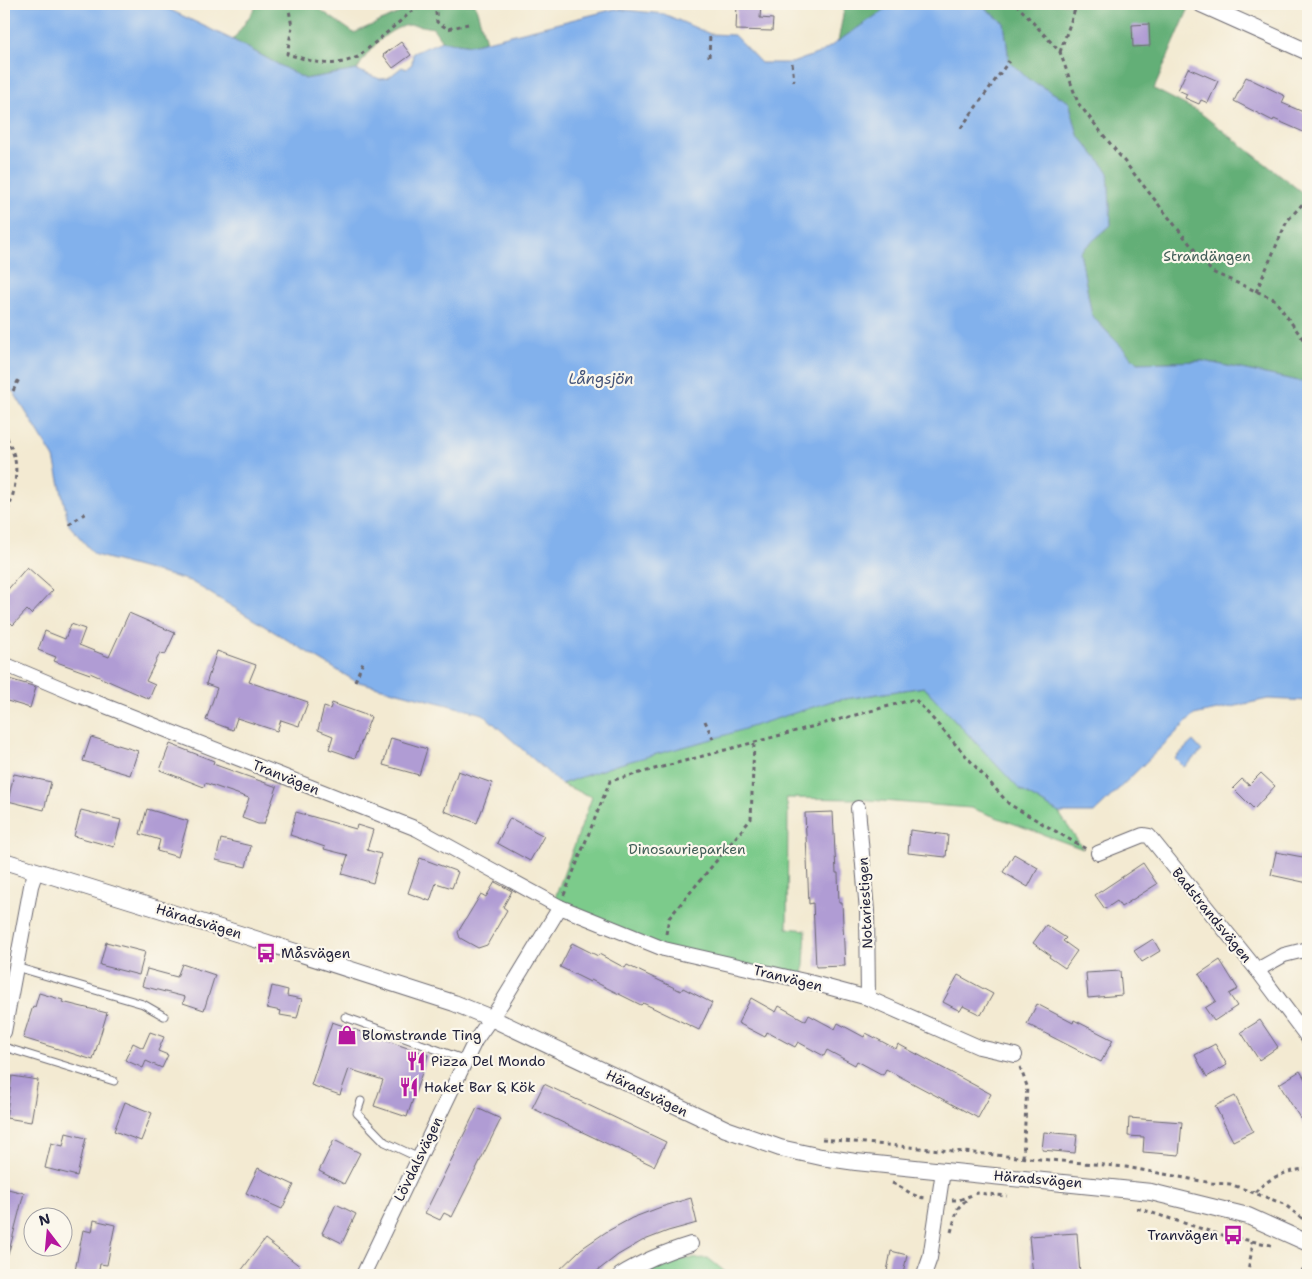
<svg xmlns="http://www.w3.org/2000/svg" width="1312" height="1279" font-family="'Shantell Sans',sans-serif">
<rect width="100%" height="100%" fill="#fbf7ec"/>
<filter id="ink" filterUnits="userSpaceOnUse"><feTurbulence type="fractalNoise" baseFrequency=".02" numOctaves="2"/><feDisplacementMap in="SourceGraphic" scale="10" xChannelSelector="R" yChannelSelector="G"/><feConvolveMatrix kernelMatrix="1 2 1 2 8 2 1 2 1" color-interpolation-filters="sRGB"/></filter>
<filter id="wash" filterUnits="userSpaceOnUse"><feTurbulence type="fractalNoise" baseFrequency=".0096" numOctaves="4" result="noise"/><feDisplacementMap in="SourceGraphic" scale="20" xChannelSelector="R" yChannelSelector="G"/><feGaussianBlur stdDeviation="1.12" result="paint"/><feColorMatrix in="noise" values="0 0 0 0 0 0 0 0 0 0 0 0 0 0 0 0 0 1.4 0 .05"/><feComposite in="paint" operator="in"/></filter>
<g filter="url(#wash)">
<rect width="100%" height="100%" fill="#f3ead2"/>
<g fill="#7bcb8b" stroke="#4e7663">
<polygon points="924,687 1019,789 1059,813 1083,849 971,808 856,799 786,798 788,811 787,928 806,930 803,981 664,949 553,903 592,797 561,784 616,765 832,701"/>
<polygon points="708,1258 729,1275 640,1275 664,1260"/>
</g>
<g fill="#64af77" stroke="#436859">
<path d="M258,4H312L354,33L406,10L410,4H475L486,41L471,45L442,41L433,28C427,27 420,25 413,25C389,25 368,50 357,70L305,79L233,40Z"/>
<polygon points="845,4 893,4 838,42"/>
<polygon points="971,4 1180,4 1189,8 1154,89 1199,112 1308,197 1308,383 1203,361 1137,363 1092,316 1080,252 1111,225 1108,171 1078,135 1069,102 1028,79 1009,61 1004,23 981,5"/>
</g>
<g fill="#82b1ec" stroke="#526a94">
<polygon points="4,4 158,4 233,40 305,79 357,70 380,79 388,78 402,67 406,69 412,64 413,53 442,41 471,45 615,9 664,14 710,34 734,35 761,63 792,63 822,52 893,4 981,5 1004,23 1009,61 1028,79 1069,102 1078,135 1108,171 1111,225 1080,252 1092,316 1137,363 1203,361 1308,383 1308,701 1268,699 1194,715 1094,813 1059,813 1019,789 924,687 832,701 713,739 616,765 561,784 483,714 355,681 190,581 95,555 69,525 54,458 13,391 4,390"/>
<polygon points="1193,741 1202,751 1184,767 1175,758"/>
</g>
<g id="blocks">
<g fill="#b09cd4">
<polygon points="737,4 761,4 760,18 773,19 772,31 736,30"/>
<polygon points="1149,24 1150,46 1133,47 1132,25"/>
<polygon points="401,42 411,55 393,68 383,55"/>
<polygon points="1188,68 1218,81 1208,103 1201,100 1199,104 1185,98 1187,94 1178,90"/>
<polygon points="1246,77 1285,96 1282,103 1308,114 1308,134 1274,119 1273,121 1234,101"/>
<polygon points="27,567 53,590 31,614 27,610 13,625 4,616 4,594"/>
<polygon points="129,613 175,633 165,655 160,653 146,681 155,685 149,699 90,673 90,674 54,661 56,657 38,650 45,631 65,639 71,624 85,629 79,645 109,657"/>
<polygon points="217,651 256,665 249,682 308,702 299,726 281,720 277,731 237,718 233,730 206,720 217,688 206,684"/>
<polygon points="9,679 36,687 30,708 4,700"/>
<polygon points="332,703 371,717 355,758 329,749 333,736 318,730 324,707 330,709"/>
<polygon points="91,737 138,751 130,775 83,761"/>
<polygon points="391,738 427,749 419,775 383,765"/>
<polygon points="170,744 214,761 213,764 277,787 264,824 258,824 242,818 249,798 205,783 204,787 160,770"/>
<polygon points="458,771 492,783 477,823 444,811"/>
<polygon points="1261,773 1275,786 1254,809 1233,788 1242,779 1249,785"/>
<polygon points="14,774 51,782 44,810 8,801"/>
<polygon points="147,809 188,821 178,857 157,851 160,840 140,834"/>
<polygon points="81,810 121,820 114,847 74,836"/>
<polygon points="296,812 356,829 357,825 373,830 367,850 381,854 373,883 342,874 348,855 324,849 325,847 290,835"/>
<polygon points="833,812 836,873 838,873 839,903 842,903 845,966 816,967 813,903 809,904 805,813"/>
<polygon points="510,818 544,836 530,861 497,843"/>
<polygon points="910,830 948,835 946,857 908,853"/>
<polygon points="221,839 251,846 246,867 216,860"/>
<polygon points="1276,852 1308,858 1308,883 1271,875"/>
<polygon points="1014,854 1038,868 1028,887 1003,872"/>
<polygon points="420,858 458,872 452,888 436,883 430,901 408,893"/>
<polygon points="1143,863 1157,884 1121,907 1117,901 1105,909 1095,895"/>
<polygon points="495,882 512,891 503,907 507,910 487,945 478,948 460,938 458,932 481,894 486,897"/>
<polygon points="1046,925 1066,938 1063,941 1077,951 1065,968 1049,957 1050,955 1033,943"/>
<polygon points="1153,939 1160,951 1142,962 1134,951"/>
<polygon points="106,942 145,952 139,975 100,965"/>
<polygon points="572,943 598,956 599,954 625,968 627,965 681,991 683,988 712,1003 699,1030 643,1003 641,1005 591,980 590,982 560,967"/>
<polygon points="1220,960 1238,989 1229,994 1237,1006 1214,1021 1205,1008 1216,1001 1199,974"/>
<polygon points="182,964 215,975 204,1010 183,1003 185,997 142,986 147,969 177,977"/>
<polygon points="1120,971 1122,995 1088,998 1086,973"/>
<polygon points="958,975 993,994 981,1015 963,1006 960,1011 943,1002"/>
<polygon points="272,986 288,990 287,996 302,999 297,1018 280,1015 281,1011 267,1008"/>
<polygon points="39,993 63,1000 62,1002 107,1013 93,1060 23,1038 33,1006 35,1007"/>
<polygon points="751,998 776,1012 779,1006 806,1021 809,1015 835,1029 838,1023 864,1037 866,1033 896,1049 898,1044 991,1094 978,1118 886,1069 883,1075 857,1061 855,1065 827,1050 824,1056 798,1042 795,1047 767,1032 765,1037 738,1023"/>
<polygon points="1037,1004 1073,1023 1074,1020 1113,1040 1101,1062 1027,1024"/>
<polygon points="1260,1020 1278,1047 1259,1060 1241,1032"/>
<polygon points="332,1022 428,1055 407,1117 374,1106 383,1080 349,1069 340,1095 311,1085"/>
<polygon points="150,1032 164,1037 158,1051 168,1055 162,1068 146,1061 143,1068 125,1060 133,1043 143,1048"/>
<polygon points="1215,1044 1227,1065 1207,1077 1195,1055"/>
<polygon points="1300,1071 1308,1084 1308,1131 1279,1084"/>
<polygon points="12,1076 38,1080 31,1122 6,1118"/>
<polygon points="544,1084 666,1142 654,1166 532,1108"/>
<polygon points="1235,1096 1253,1131 1233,1141 1215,1106"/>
<polygon points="125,1102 152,1113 141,1141 114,1131"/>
<polygon points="477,1108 501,1119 452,1217 444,1213 440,1220 425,1213"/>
<polygon points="1129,1118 1182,1122 1179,1155 1143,1152 1144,1137 1128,1136"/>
<polygon points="1044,1132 1077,1135 1075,1153 1042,1150"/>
<polygon points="66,1133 86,1138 77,1176 45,1168 51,1143 63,1146"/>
<polygon points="334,1140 360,1153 344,1184 319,1171"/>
<polygon points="258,1168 294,1185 282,1209 246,1193"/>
<polygon points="4,1188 24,1193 8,1255 4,1255"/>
<polygon points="691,1198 697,1223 668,1231 642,1241 618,1255 592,1275 554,1275 581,1249 606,1232 632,1218 661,1207"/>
<polygon points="336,1204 356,1214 342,1243 322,1233"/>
<polygon points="94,1220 115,1225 107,1265 100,1264 98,1275 75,1271 83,1230 92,1232"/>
<polygon points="1077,1233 1080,1275 1033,1275 1029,1236"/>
<polygon points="265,1239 301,1267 295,1275 238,1275"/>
<polygon points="891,1251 907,1255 903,1274 887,1271"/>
</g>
</g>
</g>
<g filter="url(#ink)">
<use href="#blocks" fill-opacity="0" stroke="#6b6870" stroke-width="1"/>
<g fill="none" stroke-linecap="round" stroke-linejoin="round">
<defs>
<g id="service">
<polyline points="16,967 143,1004 164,1016"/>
<polyline points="345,1017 466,1060"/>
<polyline points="4,1047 114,1081"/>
<polyline points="361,1101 357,1113 385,1142 419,1158"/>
</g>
<g id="minor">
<polyline points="4,664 75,694 417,829 560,907 664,949 809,982 868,998 979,1047 1015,1055"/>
<polyline points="858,808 867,911 868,998"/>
<polyline points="1098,853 1143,835 1149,836 1257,970 1308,1038"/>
<polyline points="1257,970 1284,955 1308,949"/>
<polyline points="4,1032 31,886 36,871"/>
<polyline points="363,1275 475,1041 501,1004 560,907"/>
<path d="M620,1275C642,1261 665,1252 691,1244"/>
<polyline points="924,1275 930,1258 943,1171"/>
</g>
<g id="tertiary">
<polyline points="1201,4 1308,52"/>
<polyline points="4,861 249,937 454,1003 491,1018 726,1129 780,1148 821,1157 856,1162 1151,1192 1248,1216 1308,1243"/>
</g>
</defs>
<use href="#service" stroke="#6b6870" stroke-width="9"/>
<use href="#minor" stroke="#6b6870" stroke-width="16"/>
<use href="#tertiary" stroke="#6b6870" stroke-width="18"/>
<g stroke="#6b6870" stroke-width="3" stroke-dasharray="4 4" stroke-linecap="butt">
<path d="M288,4L292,27L287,54C316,62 329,69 358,57L411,12L427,4"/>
<polyline points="435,4 437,22 448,29 468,24"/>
<polyline points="1016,4 1060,52 1078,103 1212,272 1274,299 1303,339 1308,340"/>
<polyline points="1060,52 1077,4"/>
<polyline points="709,57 710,34"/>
<polyline points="792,63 794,81"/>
<polyline points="961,128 1009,61"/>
<polyline points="1256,292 1287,221 1308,198"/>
<polyline points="13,391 19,379"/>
<path d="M4,430C7,439 13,450 15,460C18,474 13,505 4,517"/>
<polyline points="69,525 87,512"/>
<polyline points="355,681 363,662"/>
<polyline points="705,721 713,739"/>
<polyline points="564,895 610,781 915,699 1009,804 1086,849"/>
<polyline points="666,934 669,918 751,819 754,743"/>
<polyline points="1020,1067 1027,1086 1023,1159"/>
<polyline points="822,1139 1126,1167 1212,1183 1230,1184 1284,1204 1308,1223"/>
<path d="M892,1183C906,1188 911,1197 926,1198"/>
<path d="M1255,1192C1270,1177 1287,1170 1308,1169"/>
<polyline points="952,1200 959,1200 977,1193 1007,1196"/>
<polyline points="1137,1208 1218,1234 1271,1245"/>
<polyline points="951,1232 958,1208 968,1198"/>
<polyline points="1247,1275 1252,1250 1251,1241"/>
<polyline points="1295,1275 1304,1269"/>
</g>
<use href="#service" stroke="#fff" stroke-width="7"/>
<use href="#minor" stroke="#fff" stroke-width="14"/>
<use href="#tertiary" stroke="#fff" stroke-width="16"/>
</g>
</g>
<defs>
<symbol id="bus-bare" viewBox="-9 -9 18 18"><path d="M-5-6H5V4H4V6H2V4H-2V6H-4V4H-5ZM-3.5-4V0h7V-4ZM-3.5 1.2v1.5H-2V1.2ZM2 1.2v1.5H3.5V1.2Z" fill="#b5179e" stroke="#fbf7ec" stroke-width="2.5" paint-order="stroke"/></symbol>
<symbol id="shop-bare" viewBox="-9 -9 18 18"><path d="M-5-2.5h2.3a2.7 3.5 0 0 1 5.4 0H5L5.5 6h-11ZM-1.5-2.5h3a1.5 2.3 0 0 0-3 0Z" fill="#b5179e" stroke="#fbf7ec" stroke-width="2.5" paint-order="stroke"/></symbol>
<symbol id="restaurant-bare" viewBox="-9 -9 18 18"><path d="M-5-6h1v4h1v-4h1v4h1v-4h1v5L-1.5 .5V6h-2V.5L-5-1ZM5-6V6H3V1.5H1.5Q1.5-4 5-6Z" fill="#b5179e" stroke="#fbf7ec" stroke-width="2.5" paint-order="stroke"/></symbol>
</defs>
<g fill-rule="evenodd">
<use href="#bus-bare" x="252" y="939" width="28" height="28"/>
<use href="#shop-bare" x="333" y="1021" width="28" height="28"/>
<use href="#restaurant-bare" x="402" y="1047" width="28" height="28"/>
<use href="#restaurant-bare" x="395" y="1073" width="28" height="28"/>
<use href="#bus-bare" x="1219" y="1221" width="28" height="28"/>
</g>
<g text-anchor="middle" stroke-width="4.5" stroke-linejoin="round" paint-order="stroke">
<g font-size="14" fill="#415d57" stroke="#fbf7ec">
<text x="1207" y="261">Strandängen</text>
<text x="687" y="854">Dinosaurieparken</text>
</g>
<g font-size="14" fill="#22223b" stroke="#fbf7ec">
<text transform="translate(286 777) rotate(22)" y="5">Tranvägen</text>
<text transform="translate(865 903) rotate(-93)" y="5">Notariestigen</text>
<text transform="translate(1212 915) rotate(51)" y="5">Badstrandsvägen</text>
<text transform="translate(199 921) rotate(17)" y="5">Häradsvägen</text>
<text transform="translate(788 978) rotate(14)" y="5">Tranvägen</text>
<text transform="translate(647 1093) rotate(26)" y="5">Häradsvägen</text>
<text transform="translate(418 1159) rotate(-64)" y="5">Lövdalsvägen</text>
<text transform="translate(1038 1179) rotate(5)" y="5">Häradsvägen</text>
</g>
<g font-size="14" fill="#22223b" stroke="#fbf7ec" text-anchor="start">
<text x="281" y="958">Måsvägen</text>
<text x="362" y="1040">Blomstrande Ting</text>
<text x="431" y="1066">Pizza Del Mondo</text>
<text x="424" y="1092">Haket Bar &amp; Kök</text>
<text x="1218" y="1240" text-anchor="end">Tranvägen</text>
</g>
<g font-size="15" font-style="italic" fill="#445479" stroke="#fbf7ec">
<text x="601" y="384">Långsjön</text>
</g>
</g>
<rect width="1312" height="1279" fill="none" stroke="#fbf7ec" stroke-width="20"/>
<g transform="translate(48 1232) rotate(344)"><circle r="24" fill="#fbf7ec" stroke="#a4a2a5"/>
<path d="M0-4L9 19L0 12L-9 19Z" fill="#b5179e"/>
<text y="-8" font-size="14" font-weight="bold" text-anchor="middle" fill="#22223b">N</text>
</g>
</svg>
